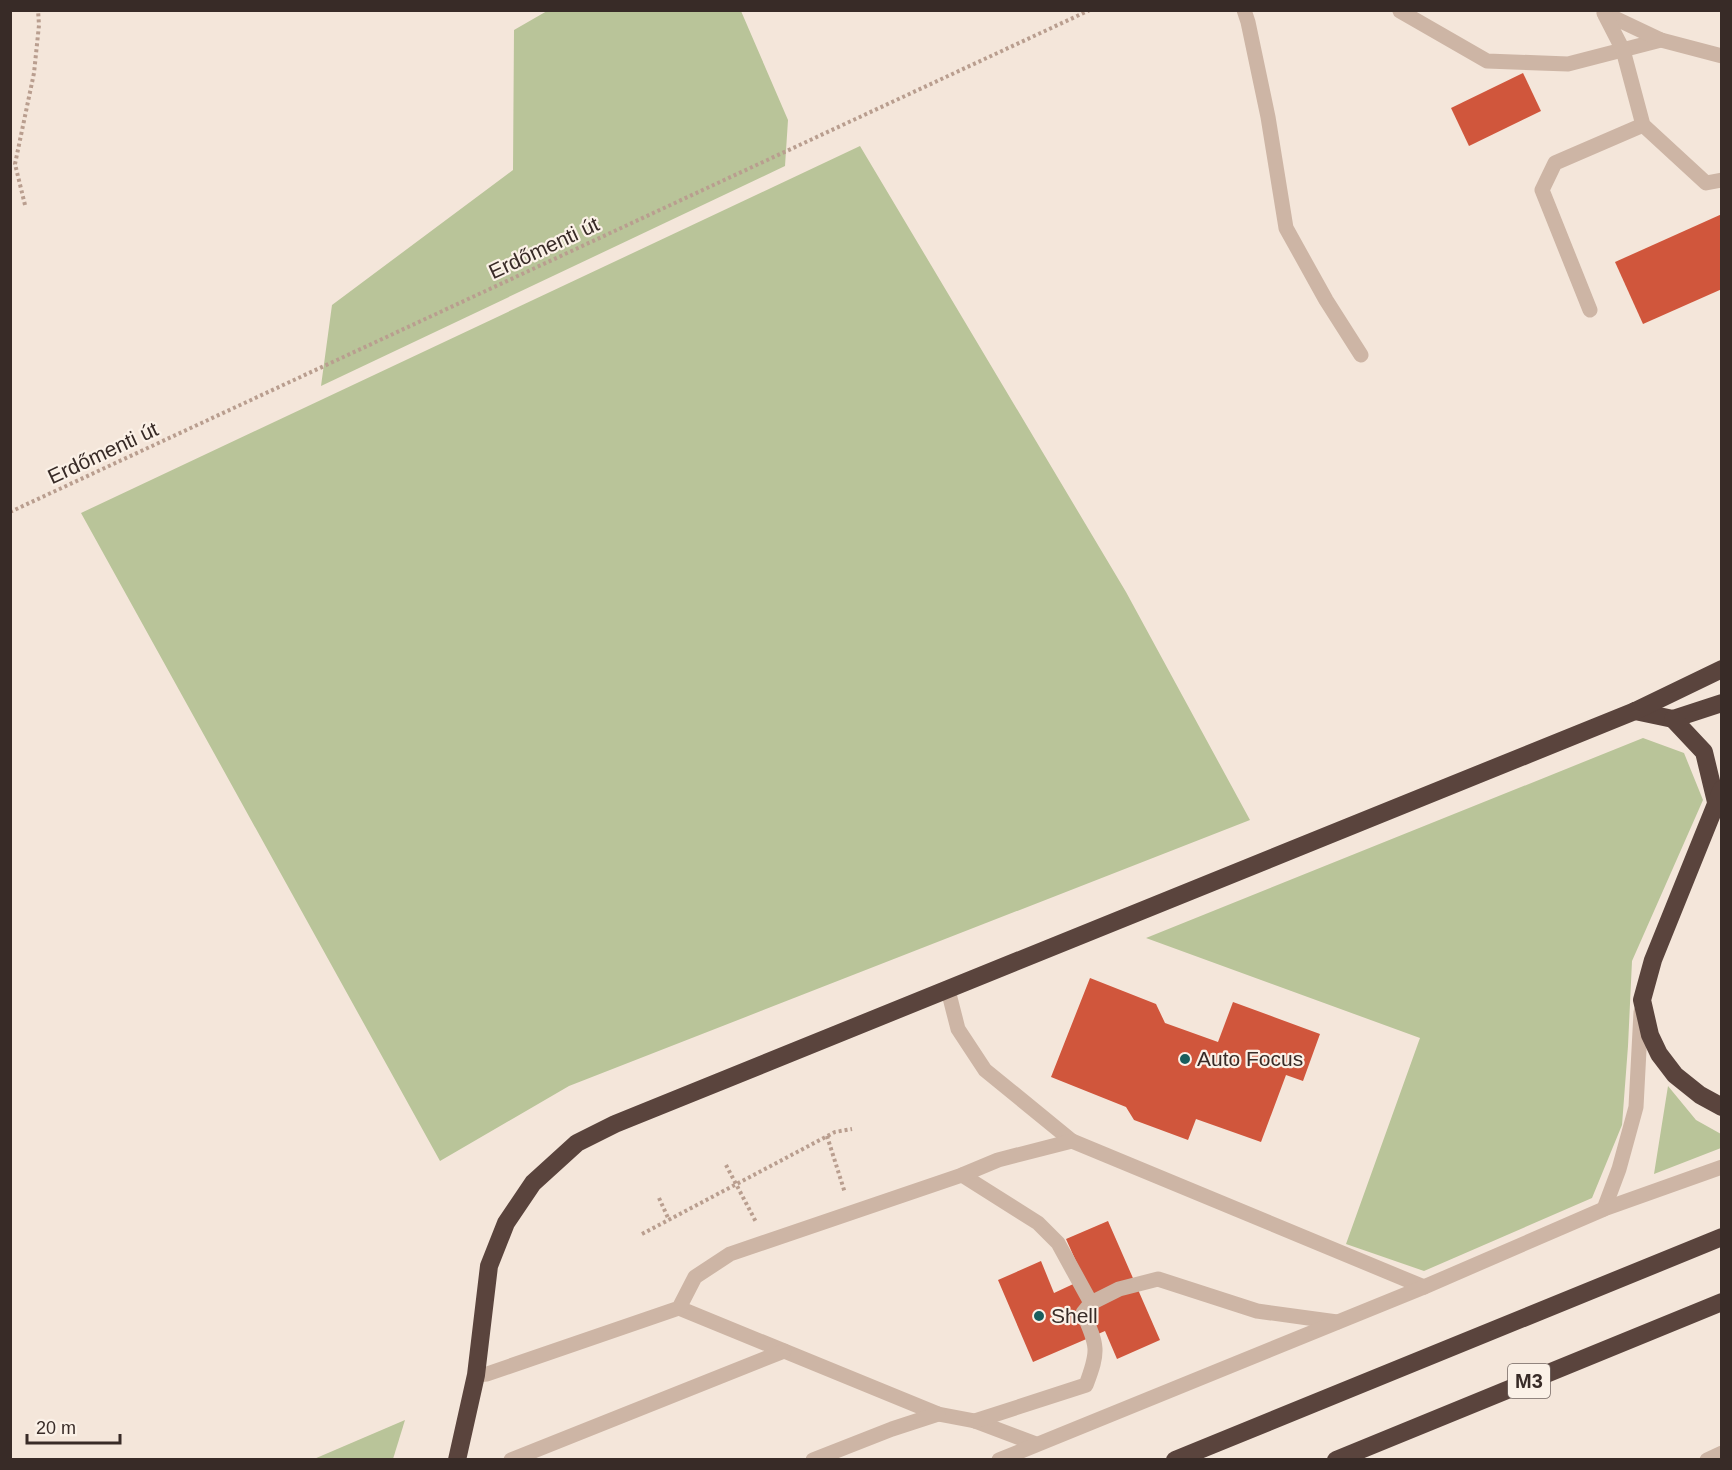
<svg xmlns="http://www.w3.org/2000/svg" width="1732" height="1470" font-family="Arial,sans-serif">
<rect width="100%" height="100%" fill="#f4e6da"/>
<g fill="#b9c499">
<polygon points="547,11 741,11 788,120 785,166 321,386 332,305 513,170 514,30"/>
<polygon points="860,146 1126,592 1250,820 569,1086 440,1161 81,513"/>
<polygon points="1643,738 1684,753 1703,800 1632,961 1628,1046 1622,1125 1592,1198 1424,1271 1346,1244 1420,1038 1146,938"/>
<polygon points="1668,1086 1696,1120 1721,1134 1721,1148 1654,1174"/>
<polygon points="405,1420 393,1459 314,1459"/>
</g>
<g fill="#d0563c">
<polygon points="1523,73 1541,111 1469,146 1451,108"/>
<polygon points="1722,214 1722,289 1643,324 1615,262"/>
<polygon points="1090,978 1156,1004 1165,1023 1218,1042 1233,1002 1320,1034 1303,1081 1286,1075 1261,1142 1196,1119 1188,1140 1134,1120 1126,1107 1051,1077"/>
<polygon points="1108,1221 1160,1340 1117,1359 1105,1331 1033,1362 998,1280 1041,1261 1054,1293 1084,1279 1066,1239"/>
</g>
<g fill="none" stroke-linecap="round" stroke-linejoin="round">
<g stroke="#b99e8f" stroke-width="4" stroke-dasharray="3 3" stroke-linecap="butt">
<polyline points="25,205 15,164 34,73 39,25 38,10"/>
<polyline points="10,512 1090,10"/>
<polyline points="827,1136 845,1193"/>
<polyline points="726,1165 756,1222"/>
<polyline points="659,1198 669,1220"/>
<polyline points="642,1234 835,1132 852,1129"/>
</g>
<g stroke="#cdb5a5" stroke-width="15">
<polyline points="1244,10 1248,22 1268,117 1286,228 1326,300 1361,355"/>
<polyline points="1400,11 1487,61 1568,64 1661,40"/>
<polyline points="1604,13 1661,40 1722,56"/>
<polyline points="1605,15 1623,50 1643,125 1706,183 1722,180"/>
<polyline points="1590,310 1542,190 1555,163 1643,125"/>
<polyline points="948,990 958,1029 985,1070 1072,1141"/>
<polyline points="962,1175 1038,1223 1058,1243 1091,1303"/>
<polyline points="1604,1209 1619,1169 1636,1107 1641,1012"/>
<polyline points="679,1308 938,1414 975,1421 1036,1444"/>
<polyline points="476,1375 487,1374 679,1308 695,1277 730,1254 962,1175 998,1160 1072,1141 1424,1287"/>
<path d="M975,1421L1086,1385C1099,1351 1098,1346 1083,1313L1091,1303L1119,1289L1158,1279L1257,1311L1337,1322"/>
<polyline points="511,1460 784,1351"/>
<polyline points="813,1460 892,1429 938,1414"/>
<polyline points="999,1460 1424,1287 1604,1209 1722,1167"/>
<polyline points="1707,1460 1722,1453"/>
</g>
<g stroke="#5a443d" stroke-width="18">
<polyline points="1635,711 1673,719 1722,703"/>
<polyline points="1673,719 1704,752 1716,802"/>
<polyline points="1722,789 1653,960 1642,1000 1650,1035 1659,1054 1675,1075 1700,1095 1722,1107"/>
<polyline points="457,1460 476,1375 489,1266 506,1223 533,1183 577,1143 615,1124 1635,711 1722,669"/>
<polyline points="1175,1460 1722,1237"/>
<polyline points="1336,1460 1722,1302"/>
</g>
</g>
<g fill="#195e5d" stroke="#fbf1e7" stroke-width="2">
<circle cx="1185" cy="1059" r="6"/>
<circle cx="1039" cy="1316" r="6"/>
</g>
<g text-anchor="middle" stroke-width="4.5" stroke-linejoin="round" paint-order="stroke">
<rect fill="#fbf1e7" stroke="#726661" stroke-width="1.5" x="1508" y="1364" width="42" height="34" rx="4.5"/>
<g font-size="20" font-weight="bold" fill="#382b27">
<text x="1529" y="1388">M3</text>
</g>
<g font-size="21" fill="#382b27" stroke="#fbf1e7">
<text transform="translate(544 248) rotate(-25)" y="7">Erdőmenti út</text>
<text transform="translate(103 453) rotate(-25)" y="7">Erdőmenti út</text>
</g>
<g font-size="21" fill="#382b27" stroke="#fbf1e7" text-anchor="start">
<text x="1197" y="1066">Auto Focus</text>
<text x="1051" y="1323">Shell</text>
</g>
</g>
<rect width="1732" height="1470" fill="none" stroke="#382b27" stroke-width="24"/>
<path d="M27 1434v9h93v-9" fill="none" stroke="#382b27" stroke-width="3"/>
<text x="36" y="1434" font-size="18" fill="#382b27" stroke="#fbf1e7" stroke-width="4.5" paint-order="stroke">20 m</text>
</svg>
